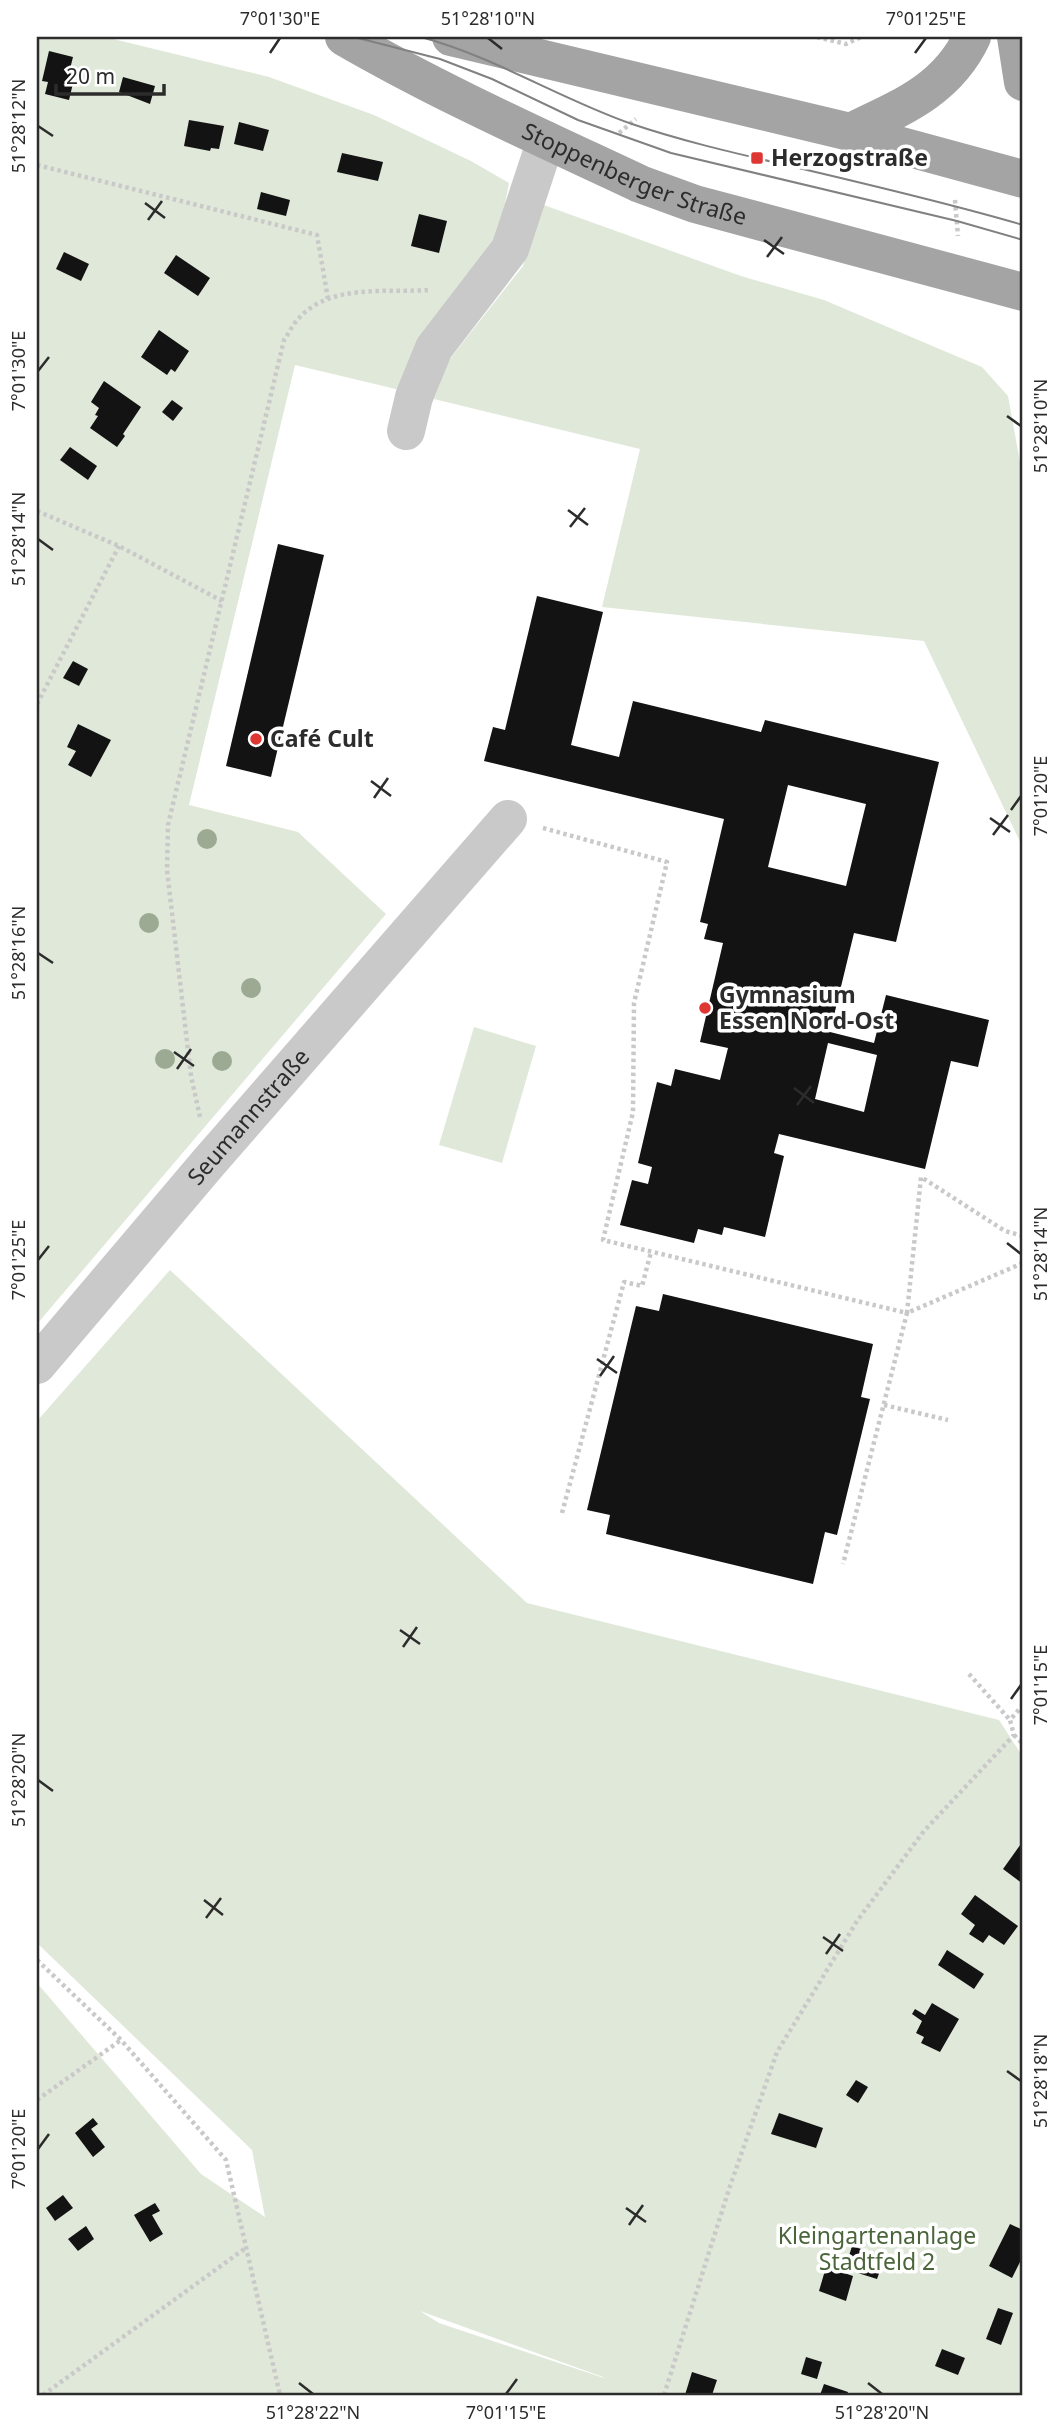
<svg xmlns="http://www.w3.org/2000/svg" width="1060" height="2432" font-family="'Noto Sans',sans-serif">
<rect width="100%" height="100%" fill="#fff"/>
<g fill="#e0e9d9" fill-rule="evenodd">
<polygon points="37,37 105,37 269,77 374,115 471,161 509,183 500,230 400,390 295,365 189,805 298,832 386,914 37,1324"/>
<polygon points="541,204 741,276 824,300 982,367 1008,396 1023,479 1023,848 924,641 602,607 640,449 434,399 449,360 523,266"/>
<polygon points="474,1027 536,1046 502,1163 439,1145"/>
<path d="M170,1270L527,1603L999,1720L1023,1757V2395H37V1983L201,2174L265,2217L252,2150L37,1943V1421ZM420,2311L603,2377L604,2378L439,2323Z"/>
</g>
<g fill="#131313" fill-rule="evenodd">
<polygon points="49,51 73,57 69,73 75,75 69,100 45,94 48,82 42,81"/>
<polygon points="123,77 155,86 150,104 119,92"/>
<polygon points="189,120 224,126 219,149 211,148 210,151 184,146"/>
<polygon points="239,122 269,130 263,151 234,144"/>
<polygon points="342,153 383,162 378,181 337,172"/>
<polygon points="261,192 290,200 286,216 257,209"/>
<polygon points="419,214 447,221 439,253 411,246"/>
<polygon points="64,252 89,264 81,281 56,269"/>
<polygon points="176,255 210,278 198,296 164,273"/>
<polygon points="159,330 189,351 175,372 171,369 167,375 141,357"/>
<polygon points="104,381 141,407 123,434 125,436 117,447 90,428 98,416 95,415 99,408 91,402"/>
<polygon points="172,400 183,408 173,421 162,412"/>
<polygon points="70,447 97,466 88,480 60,460"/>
<polygon points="278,544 324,555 271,777 226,766"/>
<path d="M537,596L603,612L571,745L619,757L633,701L761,732L765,720L939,762L896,942L854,933L830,1032L874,1043L886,995L989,1020L978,1067L951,1061L925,1169L779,1134L774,1153L784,1156L765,1237L724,1227L722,1235L698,1229L694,1243L620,1225L632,1180L648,1184L652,1167L638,1163L657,1082L671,1086L675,1069L720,1080L728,1048L700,1042L723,943L704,939L708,924L700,922L724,819L484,761L493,727L505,730ZM788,785L866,804L846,886L768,867ZM828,1043L877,1055L864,1112L815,1099Z"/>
<polygon points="73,661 88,669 79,686 63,678"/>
<polygon points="78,724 111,740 91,777 68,765 76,751 67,747"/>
<polygon points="663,1294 873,1344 861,1397 870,1399 837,1535 825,1532 813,1584 606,1534 610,1515 587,1510 636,1306 659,1311"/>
<polygon points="1023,1841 1023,1884 1003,1869"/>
<polygon points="975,1895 1018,1926 1004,1945 989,1935 983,1943 969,1934 975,1925 961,1914"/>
<polygon points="947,1950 984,1974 974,1989 938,1965"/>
<polygon points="932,2003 959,2019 940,2052 921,2043 924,2037 916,2033 922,2021 912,2014 915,2009 925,2015"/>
<polygon points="856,2080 868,2087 858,2103 846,2095"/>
<polygon points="779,2113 823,2128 816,2148 771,2134"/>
<polygon points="93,2118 98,2124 91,2129 105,2147 93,2157 75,2133"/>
<polygon points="63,2195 73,2208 55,2221 46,2208"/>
<polygon points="155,2203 160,2211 152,2215 163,2234 150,2242 134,2215"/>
<polygon points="1010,2224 1023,2230 1023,2256 1012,2278 989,2266"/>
<polygon points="86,2226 94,2239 78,2251 68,2239"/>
<polygon points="852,2246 885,2257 877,2279 845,2269"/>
<polygon points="826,2267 853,2276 846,2301 819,2291"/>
<polygon points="998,2308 1013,2313 1001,2345 986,2339"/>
<polygon points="942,2349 965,2358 958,2375 935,2366"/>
<polygon points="806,2357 822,2362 817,2379 801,2374"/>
<polygon points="692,2372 717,2380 712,2395 685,2395"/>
<polygon points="824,2384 848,2392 847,2395 820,2395"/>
</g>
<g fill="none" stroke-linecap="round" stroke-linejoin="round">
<g stroke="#c9c9c9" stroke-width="4.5" stroke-dasharray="3.5 3.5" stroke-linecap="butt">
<polyline points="817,37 846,44 861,37"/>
<polyline points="619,133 636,119"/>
<polyline points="37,165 317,235 328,299"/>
<polyline points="955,200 958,236"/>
<polyline points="37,511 119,546 222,601"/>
<polyline points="37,704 119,546"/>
<polyline points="543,828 667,862 634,1003 633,1112 603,1240 907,1313 843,1564"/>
<path d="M200,1117L191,1076L167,870L168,825L284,340C289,333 293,324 299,318C331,283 388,293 430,290"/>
<polyline points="1023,1236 1005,1231 921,1177 907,1313 1023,1263"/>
<polyline points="884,1405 948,1420"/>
<polyline points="562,1513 624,1282 642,1286 651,1252"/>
<polyline points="969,1674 1010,1720"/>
<polyline points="1014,1735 1023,1744"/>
<polyline points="37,1960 121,2040 226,2160 280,2395"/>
<polyline points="37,2100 121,2040"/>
<polyline points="43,2395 247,2247"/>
<polyline points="664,2395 729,2189 777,2052 857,1921 924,1831 1014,1735 1010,1720 1023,1705"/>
</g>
<g stroke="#c9c9c9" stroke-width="38">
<polyline points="406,431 414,397 434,348 510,249 546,140"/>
<path id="s1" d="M37,1365L209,1162L508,819"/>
</g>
<g stroke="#a4a4a4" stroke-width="38">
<path id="s2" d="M344,37C439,92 540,137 640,184L695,204L1023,292"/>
<polyline points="451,37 850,132 1023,179"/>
<polyline points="1016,37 1023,82"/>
<path d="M850,132C901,108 947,90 972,37"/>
</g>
<g stroke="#818181" stroke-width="2">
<polyline points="354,37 440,59 492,79 578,120 671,153 957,221 1023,240"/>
<path d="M421,37C495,57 560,99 632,124C682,141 735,153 786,165C866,184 945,202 1023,225"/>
</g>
</g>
<g fill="#9caa93">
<circle cx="207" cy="839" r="10"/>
<circle cx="149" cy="923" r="10"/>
<circle cx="251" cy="988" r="10"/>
<circle cx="165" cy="1059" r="10"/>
<circle cx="222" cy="1061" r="10"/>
</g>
<path fill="none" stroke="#2c2c2c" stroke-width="2.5" d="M488,38L502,49M270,53L280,38M915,53L926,38M38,126L53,136M145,203L165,218M148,220L162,201M764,240L784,254M767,257L782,237M38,371L49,357M1007,416L1021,426M568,510L588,525M570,527L585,508M38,539L53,550M371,781L391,796M374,798L388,778M1011,810L1021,796M990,818L1010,832M993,835L1008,815M38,953L53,963M174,1052L194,1066M177,1069L191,1049M794,1088L814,1103M797,1105L811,1086M1007,1243L1021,1254M38,1260L49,1246M597,1359L617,1373M600,1376L614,1356M400,1630L420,1644M403,1647L417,1627M1011,1699L1021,1685M38,1780L53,1791M204,1900L223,1915M206,1918L221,1898M823,1937L843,1951M826,1954L840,1934M1007,2071L1021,2081M38,2149L49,2134M626,2208L646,2222M629,2225L643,2205M299,2383L313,2394M868,2383L882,2394M506,2394L517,2379"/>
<g fill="#dd3633" stroke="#fff" stroke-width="2.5">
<rect x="750" y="151" width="14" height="14" rx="3.5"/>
<circle cx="256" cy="739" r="7"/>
<circle cx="705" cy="1008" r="7"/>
</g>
<g text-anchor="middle" stroke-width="7" stroke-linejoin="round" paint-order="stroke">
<g font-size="23" font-weight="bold" fill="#2c2c2c" stroke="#fff" text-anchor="start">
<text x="771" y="166">Herzogstraße</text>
<text x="270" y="747">Café Cult</text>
<text x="719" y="1003">Gymnasium<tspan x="719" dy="26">Essen Nord-Ost</tspan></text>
</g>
<g font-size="23" fill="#2c2c2c" stroke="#fff">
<text dy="8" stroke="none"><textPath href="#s2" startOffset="322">Stoppenberger Straße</textPath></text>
<text dy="8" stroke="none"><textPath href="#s1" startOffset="326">Seumannstraße</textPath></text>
</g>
<g font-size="23" fill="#4b653b" stroke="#fff">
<text x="877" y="2244">Kleingartenanlage<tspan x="877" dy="26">Stadtfeld 2</tspan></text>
</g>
</g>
<rect width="1060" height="2432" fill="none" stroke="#ffffff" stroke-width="77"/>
<path d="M56 84v10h108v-10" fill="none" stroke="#2c2c2c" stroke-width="3.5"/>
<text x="66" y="84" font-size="21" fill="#2c2c2c" stroke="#ffffff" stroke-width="5" paint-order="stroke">20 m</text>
<rect x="38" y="38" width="983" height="2356" fill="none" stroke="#2c2c2c" stroke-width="2.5"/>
<g font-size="18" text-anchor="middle" fill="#2c2c2c">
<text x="280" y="25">7°01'30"E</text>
<text x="488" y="25">51°28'10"N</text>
<text x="926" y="25">7°01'25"E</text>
<text transform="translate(19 126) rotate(-90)" y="6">51°28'12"N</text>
<text transform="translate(19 371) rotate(-90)" y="6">7°01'30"E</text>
<text transform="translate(1041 426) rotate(-90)" y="6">51°28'10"N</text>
<text transform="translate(19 539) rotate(-90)" y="6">51°28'14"N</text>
<text transform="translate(1041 796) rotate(-90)" y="6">7°01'20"E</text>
<text transform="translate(19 953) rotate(-90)" y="6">51°28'16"N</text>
<text transform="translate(1041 1254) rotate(-90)" y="6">51°28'14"N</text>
<text transform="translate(19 1260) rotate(-90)" y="6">7°01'25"E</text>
<text transform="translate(1041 1685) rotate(-90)" y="6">7°01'15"E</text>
<text transform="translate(19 1780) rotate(-90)" y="6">51°28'20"N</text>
<text transform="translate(1041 2081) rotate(-90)" y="6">51°28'18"N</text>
<text transform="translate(19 2149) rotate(-90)" y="6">7°01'20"E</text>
<text x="313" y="2419">51°28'22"N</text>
<text x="506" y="2419">7°01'15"E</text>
<text x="882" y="2419">51°28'20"N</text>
</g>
</svg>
